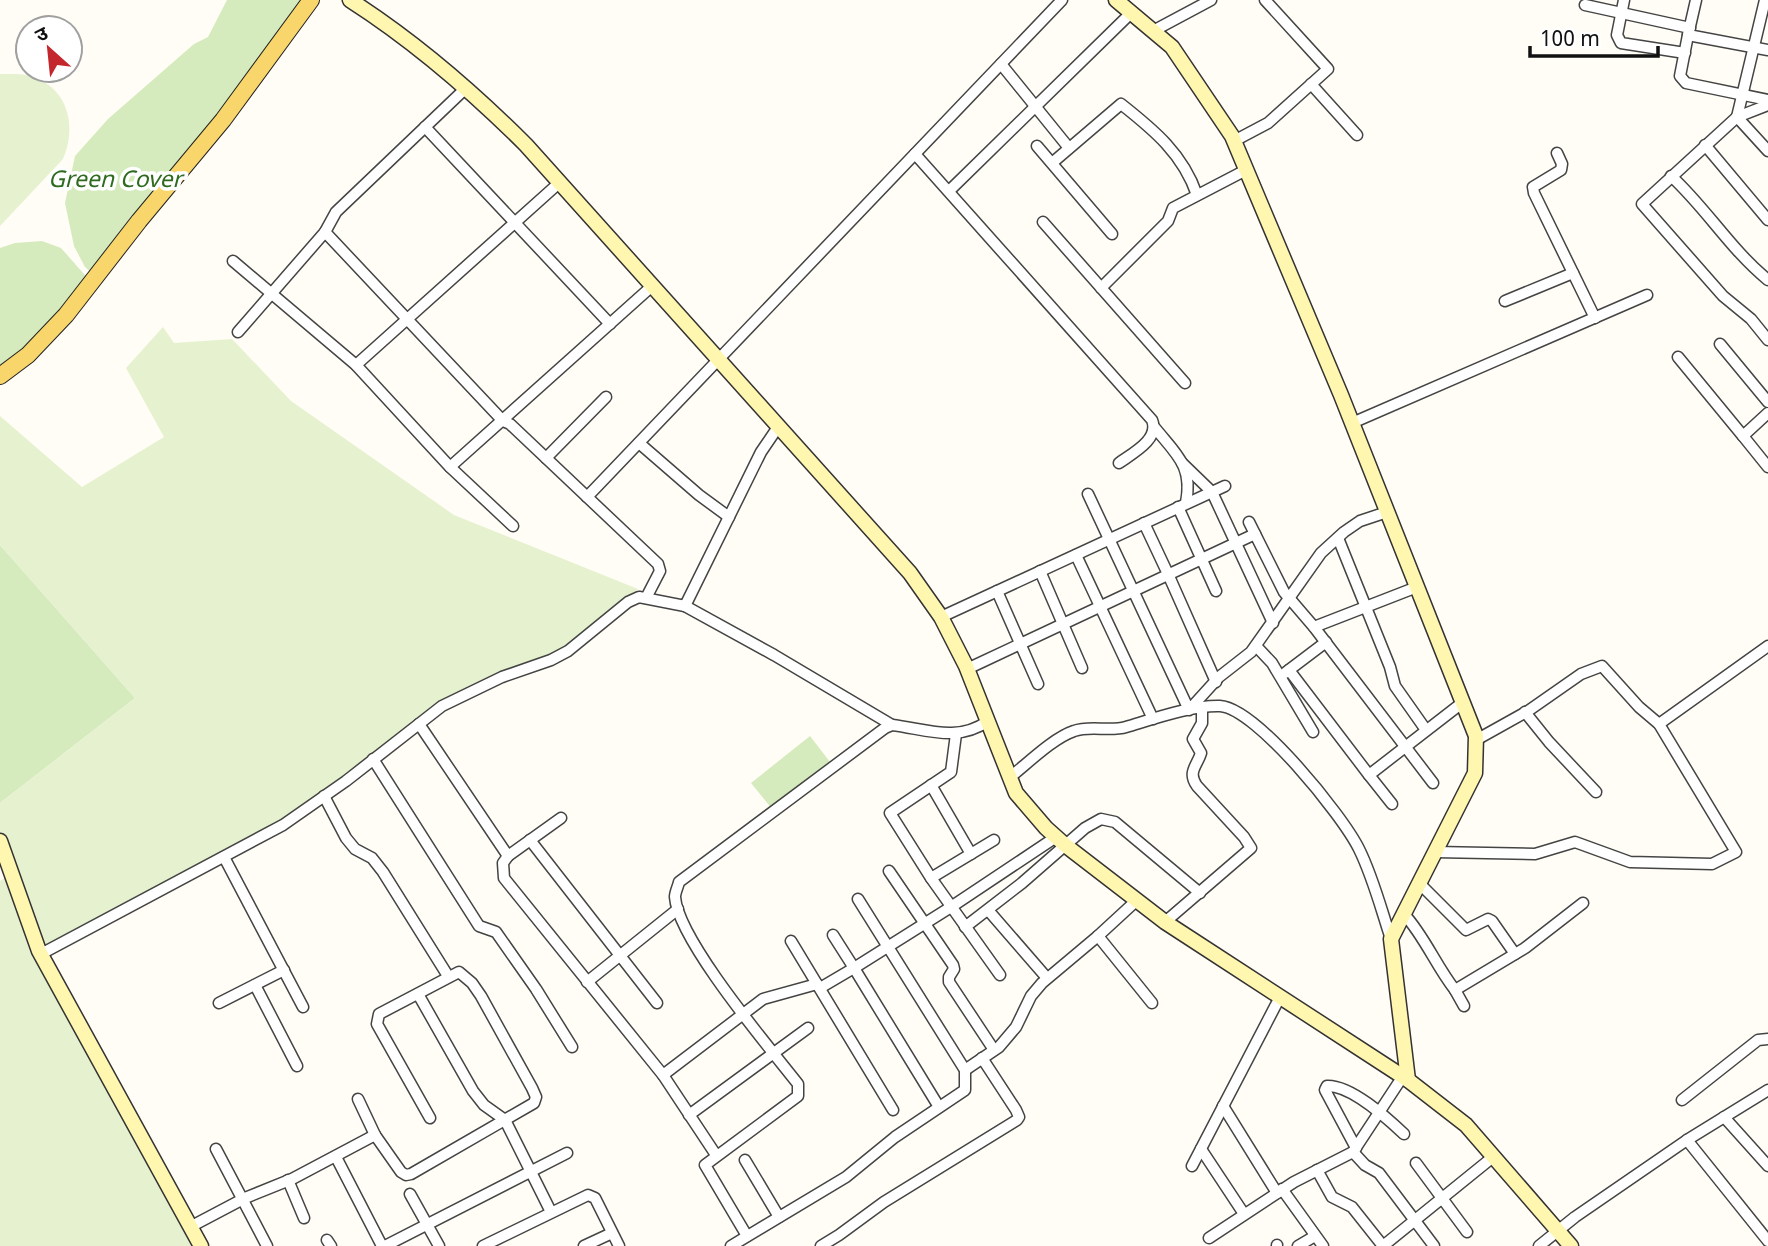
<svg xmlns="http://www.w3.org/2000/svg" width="1768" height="1246" font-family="Georgia,'Noto Sans Devanagari',serif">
<rect width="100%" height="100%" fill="#fffdf5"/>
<g fill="#d5ebbd">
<polygon points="227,0 311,0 96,277 85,267 74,246 65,203 75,156 108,119 194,44 208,37"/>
<polygon points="42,241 61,248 91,282 0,376 0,248 15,243"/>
<polygon points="0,545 135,698 0,803"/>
<polygon points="810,736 830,762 772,809 751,783"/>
</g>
<g fill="#e6f2cf">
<path d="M0,74C11,74 23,73 33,77C69,89 77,128 63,159L0,226Z"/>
<polygon points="163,327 174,343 232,339 291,401 454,515 638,589 601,626 558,656 451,698 332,790 261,836 40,951 201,1246 0,1246 0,881 12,874 0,841 0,803 135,698 0,545 0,416 82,487 164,437 126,368"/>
</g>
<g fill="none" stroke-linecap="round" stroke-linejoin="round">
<defs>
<g id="street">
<polyline points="1624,0 1617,35 1621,43 1685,53"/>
<polyline points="1696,0 1688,35 1768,50"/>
<polyline points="1585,5 1690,28"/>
<polyline points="1153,31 1211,0"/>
<polyline points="1688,35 1680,76 1686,83 1768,100"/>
<polyline points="1001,64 1069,148"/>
<polyline points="1311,84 1357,135"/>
<polyline points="1768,105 1737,117 1642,204 1723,296 1751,319 1768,340"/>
<polyline points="1737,117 1765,0"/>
<polyline points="1737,117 1768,151"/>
<polyline points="425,127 610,324"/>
<polyline points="1234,141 1268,123 1328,69 1265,0"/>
<polyline points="1705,145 1768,220"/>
<polyline points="1037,146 1112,234"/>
<polyline points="1557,153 1562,164 1561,170 1533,187 1534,193 1595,318"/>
<path d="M915,154L1152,420C1160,439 1133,453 1119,463"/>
<path d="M1052,163L1121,104C1154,130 1183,154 1197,195"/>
<path d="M1671,176C1706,208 1731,250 1768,280"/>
<polyline points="949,191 1131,13"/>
<polyline points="1043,222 1185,383"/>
<polyline points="325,232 503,421 510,424 658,564 660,571 646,598"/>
<polyline points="233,261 356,365 450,467 513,526"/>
<polyline points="1101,288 1168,221 1173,208 1246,170"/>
<polyline points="1505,301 1573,273"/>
<polyline points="238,332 325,232 336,212 466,88"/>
<polyline points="1720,344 1768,402"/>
<polyline points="1678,357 1743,436 1768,413"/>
<polyline points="356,365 559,183"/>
<polyline points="1352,423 1647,295"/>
<path d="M1155,428C1177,455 1193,466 1186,503"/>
<polyline points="1743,436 1768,467"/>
<polyline points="639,443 699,495 729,517"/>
<polyline points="546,458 606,397"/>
<polyline points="1182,463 1212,492 1273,623"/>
<polyline points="450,467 651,287"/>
<polyline points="1088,494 1189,710 1219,677 1251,652 1321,553 1344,532 1360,521 1387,512"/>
<polyline points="587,497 1062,0"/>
<polyline points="1178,507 1216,591"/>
<polyline points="1249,522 1284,592 1314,627 1433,783"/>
<polyline points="1144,523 1168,574 1216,682"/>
<polyline points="1338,538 1390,667 1395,686 1426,730"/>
<polyline points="1076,555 1153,719"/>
<polyline points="1040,571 1082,668"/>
<polyline points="997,591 1038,684"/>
<polyline points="685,606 774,655 892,725"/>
<polyline points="941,617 1225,486"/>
<polyline points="1314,627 1417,587"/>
<polyline points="1256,646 1272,663 1313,732"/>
<polyline points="967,669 1255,534"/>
<polyline points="1289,670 1369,775 1462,703"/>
<polyline points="1285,673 1326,642"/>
<polyline points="1525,712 1549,742 1596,792"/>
<polyline points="419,724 508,856"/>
<polyline points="1659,724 1768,646"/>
<polyline points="956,734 951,772 890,813 931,878 1000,975"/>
<polyline points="373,759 479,926 496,932 536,989 572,1047"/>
<polyline points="1369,775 1392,804"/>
<path d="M1009,778C1027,764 1053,738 1074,731C1090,725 1110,732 1126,727C1153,719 1193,705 1220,706C1256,708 1343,816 1359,849C1373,877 1381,909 1391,939"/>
<polyline points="931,785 971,854"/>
<polyline points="324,796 346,838 355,849 372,858 383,872 448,976"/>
<polyline points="561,818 508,856 503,863 504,878 663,1075 716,1155"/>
<polyline points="530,840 657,1003"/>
<polyline points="1435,852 1535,854 1575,842 1630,862 1712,864 1736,852 1659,724 1639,707 1602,666 1581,674 1528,711 1476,740"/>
<polyline points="224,857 303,1007"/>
<polyline points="889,871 953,965 954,969 949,977 949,982 994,1050"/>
<polyline points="931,878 994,840"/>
<polyline points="1419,883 1466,930 1488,919 1492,921 1515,954"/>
<polyline points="988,910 1047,978"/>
<path d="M1404,914C1425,937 1436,966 1455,990L1525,948L1583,903"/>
<path d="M1165,922L1251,848L1244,837L1197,786C1187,772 1197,766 1201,753L1193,739L1202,723V708"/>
<polyline points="965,927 1022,883 1085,828 1101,819 1115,822 1200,893"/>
<polyline points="1098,936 1152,1003"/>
<polyline points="791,941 893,1110"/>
<polyline points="41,954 283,825 346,781 442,706 502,677 551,660 568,651 628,602 639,597 685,606 761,452 778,427"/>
<polyline points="587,982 678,909"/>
<polyline points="255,985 297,1066"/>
<polyline points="820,988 854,968 833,935"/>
<polyline points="1455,990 1464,1006"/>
<polyline points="418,994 473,1091 484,1105 505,1120 551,1212"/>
<polyline points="219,1003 284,970"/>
<polyline points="965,1070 999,1047 1016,1027 1031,996 1042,983 1098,936 1136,901"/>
<polyline points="663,1075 763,999 817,984"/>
<polyline points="358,1099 375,1135"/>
<polyline points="1682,1100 1758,1040 1768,1039"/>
<polyline points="1223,1106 1277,1193"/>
<polyline points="939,1107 854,968 951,907 1056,837"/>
<polyline points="689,1115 808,1028"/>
<polyline points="1724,1117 1768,1166"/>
<polyline points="1687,1140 1768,1241"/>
<path d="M1356,1148L1325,1090L1327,1086C1351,1085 1387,1118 1404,1134"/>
<polyline points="216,1149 267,1246"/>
<polyline points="1201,1149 1244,1214"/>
<polyline points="1353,1152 1365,1165 1379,1173 1434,1246"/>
<polyline points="336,1157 382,1246"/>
<polyline points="745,1160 779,1217"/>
<polyline points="1416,1163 1467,1232"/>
<polyline points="1192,1166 1280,997"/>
<polyline points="1317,1170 1332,1197 1352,1207 1383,1246"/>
<polyline points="288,1180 304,1218"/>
<polyline points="1282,1189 1323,1246"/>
<polyline points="410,1194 439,1246"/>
<polyline points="190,1227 245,1198 292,1179 375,1135 401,1172 406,1175 411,1174 534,1103 536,1097 532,1088 481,996 472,983 459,972 379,1014 377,1024 430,1118"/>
<path d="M747,1236L705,1165L798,1096V1084C769,1047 678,940 675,897C675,892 678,887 679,882L885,728L892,725C926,729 957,743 988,721"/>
<polyline points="1209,1238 1294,1182 1353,1152 1403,1076"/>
<polyline points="327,1240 331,1246"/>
<polyline points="1277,1245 1277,1246"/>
<polyline points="385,1246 567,1153"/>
<polyline points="483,1246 588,1195 595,1198 619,1246"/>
<polyline points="584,1246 612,1233"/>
<polyline points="731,1246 846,1177 895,1137 965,1090 965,1070 858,899"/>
<polyline points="821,1246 839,1235 884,1202 1017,1120 1019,1117 1016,1110 982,1058"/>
<polyline points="1298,1246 1315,1236"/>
<polyline points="1383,1246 1493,1157"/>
<polyline points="1539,1246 1575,1217 1687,1140 1768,1090"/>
</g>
<g id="secondary">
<path d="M350,0C414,41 472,91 526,145L910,573L941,617L966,666L1016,793L1046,828L1065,845L1165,922L1408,1080L1466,1125L1571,1246"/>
<polyline points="1116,0 1172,47 1232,136 1341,395 1476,736 1475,773 1391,939 1408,1080"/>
<polyline points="0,841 39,951 201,1246"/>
</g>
<polyline id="primary" points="0,376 28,355 66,315 139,221 223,120 311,0"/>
</defs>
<use href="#street" stroke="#444" stroke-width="13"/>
<use href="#secondary" stroke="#333" stroke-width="17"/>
<use href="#primary" stroke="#222" stroke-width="18"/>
<use href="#street" stroke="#fff" stroke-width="10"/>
<use href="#secondary" stroke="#fff6b0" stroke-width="14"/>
<use href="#primary" stroke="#f9d66b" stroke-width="16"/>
</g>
<g text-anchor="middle" stroke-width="7" stroke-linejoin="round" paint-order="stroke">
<g font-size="23" font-style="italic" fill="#2f6b1f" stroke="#fff">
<text x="115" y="187">Green Cover</text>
</g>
</g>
<g transform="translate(49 49) rotate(333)"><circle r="33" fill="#ffffff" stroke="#a0a0a0" stroke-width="2"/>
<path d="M0-5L12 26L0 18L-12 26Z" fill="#c4262e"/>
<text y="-10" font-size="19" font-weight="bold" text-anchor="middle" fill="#111111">उ</text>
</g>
<path d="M1530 46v10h128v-10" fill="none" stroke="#111111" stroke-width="3.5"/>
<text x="1540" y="46" font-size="21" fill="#111111" stroke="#ffffff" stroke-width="5" paint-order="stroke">100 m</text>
</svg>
